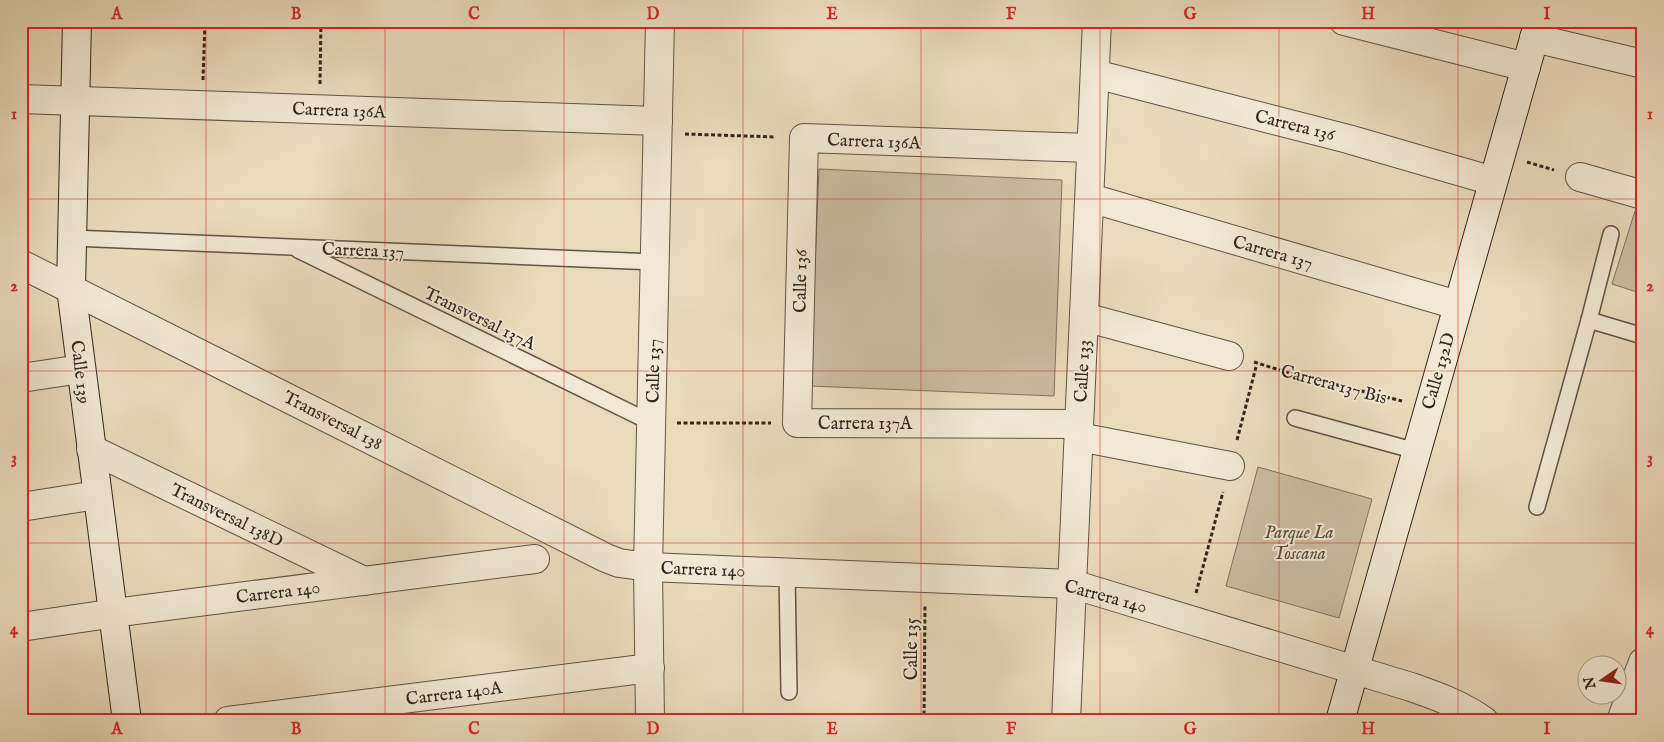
<svg xmlns="http://www.w3.org/2000/svg" width="1664" height="742" font-family="'IM FELL English',serif">
<rect width="100%" height="100%" fill="#ebdbbd"/>
<filter id="stains"><feTurbulence type="fractalNoise" baseFrequency=".004" numOctaves="4"/><feColorMatrix values="0 0 0 0 .2 0 0 0 0 .09 0 0 0 0 .02 0 0 0 .5 -.17"/></filter>
<radialGradient id="worn" r=".72"><stop offset=".6" stop-color="#630" stop-opacity="0"/><stop offset="1" stop-color="#630" stop-opacity=".3"/></radialGradient>
<g fill="#ccbca2" stroke="#7f7161">
<polygon points="819,169 1062,180 1054,396 810,386"/>
<polygon points="1635,211 1643,214 1643,294 1612,284"/>
<polygon points="1258,467 1372,499 1339,618 1226,586"/>
</g>
<g fill="none" stroke-linecap="round" stroke-linejoin="round">
<defs>
<g id="service">
<polyline points="72,238 655,262"/>
<polyline points="298,250 652,423"/>
<polyline points="1589,320 1611,234"/>
<polyline points="1295,418 1416,451"/>
<polyline points="1537,507 1589,320 1643,336"/>
<polyline points="787,573 789,692"/>
</g>
<g id="minor">
<polyline points="1344,21 1526,67"/>
<polyline points="1534,38 1643,64"/>
<polyline points="1095,74 1348,139 1493,181"/>
<polyline points="21,99 658,121"/>
<polyline points="1580,177 1643,195"/>
<polyline points="1090,198 1457,305"/>
<polyline points="1084,317 1229,356"/>
<polyline points="21,378 81,369"/>
<polyline points="1079,424 797,423 804,138 1091,148"/>
<polyline points="1079,437 1230,466"/>
<polyline points="91,449 364,581"/>
<polyline points="21,507 97,495"/>
<polyline points="21,627 129,611 535,559"/>
<polyline points="228,721 650,668"/>
<polyline points="650,721 648,567 660,21"/>
<polyline points="1066,721 1097,21"/>
<polyline points="1621,721 1643,662"/>
</g>
<path id="tertiary" d="M21,264L606,558L619,563L648,567L1072,584L1411,687C1437,696 1462,705 1484,721"/>
<g id="secondary">
<polyline points="77,21 71,288 127,721"/>
<polyline points="1340,721 1539,21"/>
</g>
</defs>
<use href="#service" stroke="#605347" stroke-width="18"/>
<use href="#minor" stroke="#605347" stroke-width="30"/>
<use href="#tertiary" stroke="#605347" stroke-width="30"/>
<use href="#secondary" stroke="#322620" stroke-width="30"/>
<g stroke="#322620" stroke-width="3" stroke-dasharray="4 2.5" stroke-linecap="butt">
<polyline points="203,80 205,21"/>
<polyline points="320,84 321,21"/>
<polyline points="685,134 776,137"/>
<polyline points="1527,162 1554,170"/>
<polyline points="1254,362 1289,373 1402,401"/>
<polyline points="677,423 771,423"/>
<polyline points="1237,440 1256,367"/>
<polyline points="1196,593 1223,492"/>
<polyline points="924,721 925,604"/>
</g>
<use href="#service" stroke="#f2e8d4" stroke-width="15"/>
<use href="#minor" stroke="#f2e8d4" stroke-width="28"/>
<use href="#tertiary" stroke="#f2e8d4" stroke-width="28"/>
<use href="#secondary" stroke="#f2e8d4" stroke-width="28"/>
</g>
<path fill="none" stroke="#d62828" stroke-width="1" stroke-opacity="0.55" d="M206,21V721M385,21V721M564,21V721M743,21V721M921,21V721M1100,21V721M1279,21V721M1458,21V721M21,199H1643M21,371H1643M21,543H1643"/>
<g text-anchor="middle" stroke-width="4" stroke-linejoin="round" paint-order="stroke">
<g font-size="18" fill="#322620" stroke="#f2e8d4">
<text transform="translate(339 110) rotate(2)" y="6">Carrera 136A</text>
<text transform="translate(1295 125) rotate(14)" y="6">Carrera 136</text>
<text transform="translate(874 141) rotate(2)" y="6">Carrera 136A</text>
<text transform="translate(363 250) rotate(2)" y="6">Carrera 137</text>
<text transform="translate(1273 252) rotate(16)" y="6">Carrera 137</text>
<text transform="translate(800 281) rotate(-89)" y="6">Calle 136</text>
<text transform="translate(480 318) rotate(26)" y="6">Transversal 137A</text>
<text transform="translate(653 371) rotate(-89)" y="6">Calle 137</text>
<text transform="translate(1082 371) rotate(-87)" y="6">Calle 133</text>
<text transform="translate(1438 371) rotate(-74)" y="6">Calle 132D</text>
<text transform="translate(81 372) rotate(83)" y="6">Calle 139</text>
<text transform="translate(1334 384) rotate(15)" y="6">Carrera 137 Bis</text>
<text transform="translate(333 420) rotate(27)" y="6">Transversal 138</text>
<text x="865" y="429">Carrera 137A</text>
<text transform="translate(227 515) rotate(26)" y="6">Transversal 138D</text>
<text transform="translate(703 569) rotate(2)" y="6">Carrera 140</text>
<text transform="translate(278 592) rotate(-7)" y="6">Carrera 140</text>
<text transform="translate(1106 596) rotate(15)" y="6">Carrera 140</text>
<text transform="translate(911 649) rotate(-90)" y="6">Calle 135</text>
<text transform="translate(454 693) rotate(-7)" y="6">Carrera 140A</text>
</g>
<g font-size="18" font-style="italic" fill="#584c40" stroke="#f2e8d4">
<text x="1299" y="538">Parque La<tspan x="1299" dy="21">Toscana</tspan></text>
</g>
</g>
<rect width="1664" height="742" fill="none" stroke="#ebdbbd" stroke-width="55"/>
<g transform="translate(1602 680) rotate(257)"><circle r="24" fill="#f2e8d4" stroke="#a59a8c"/>
<path d="M0-4L9 19L0 12L-9 19Z" fill="#8f2418"/>
<text y="-8" font-size="14" font-weight="bold" text-anchor="middle" fill="#322620">N</text>
</g>
<rect x="28" y="28" width="1608" height="686" fill="none" stroke="#d62828" stroke-width="2"/>
<g font-size="16" text-anchor="middle" font-weight="bold" fill="#d62828">
<text x="117" y="19">A</text>
<text x="296" y="19">B</text>
<text x="474" y="19">C</text>
<text x="653" y="19">D</text>
<text x="832" y="19">E</text>
<text x="1011" y="19">F</text>
<text x="1190" y="19">G</text>
<text x="1368" y="19">H</text>
<text x="1547" y="19">I</text>
<text x="14" y="119">1</text>
<text x="1650" y="119">1</text>
<text x="14" y="291">2</text>
<text x="1650" y="291">2</text>
<text x="14" y="463">3</text>
<text x="1650" y="463">3</text>
<text x="14" y="634">4</text>
<text x="1650" y="634">4</text>
<text x="117" y="734">A</text>
<text x="296" y="734">B</text>
<text x="474" y="734">C</text>
<text x="653" y="734">D</text>
<text x="832" y="734">E</text>
<text x="1011" y="734">F</text>
<text x="1190" y="734">G</text>
<text x="1368" y="734">H</text>
<text x="1547" y="734">I</text>
</g>
<rect width="100%" height="100%" filter="url(#stains)"/>
<rect width="100%" height="100%" fill="url(#worn)"/>
</svg>
